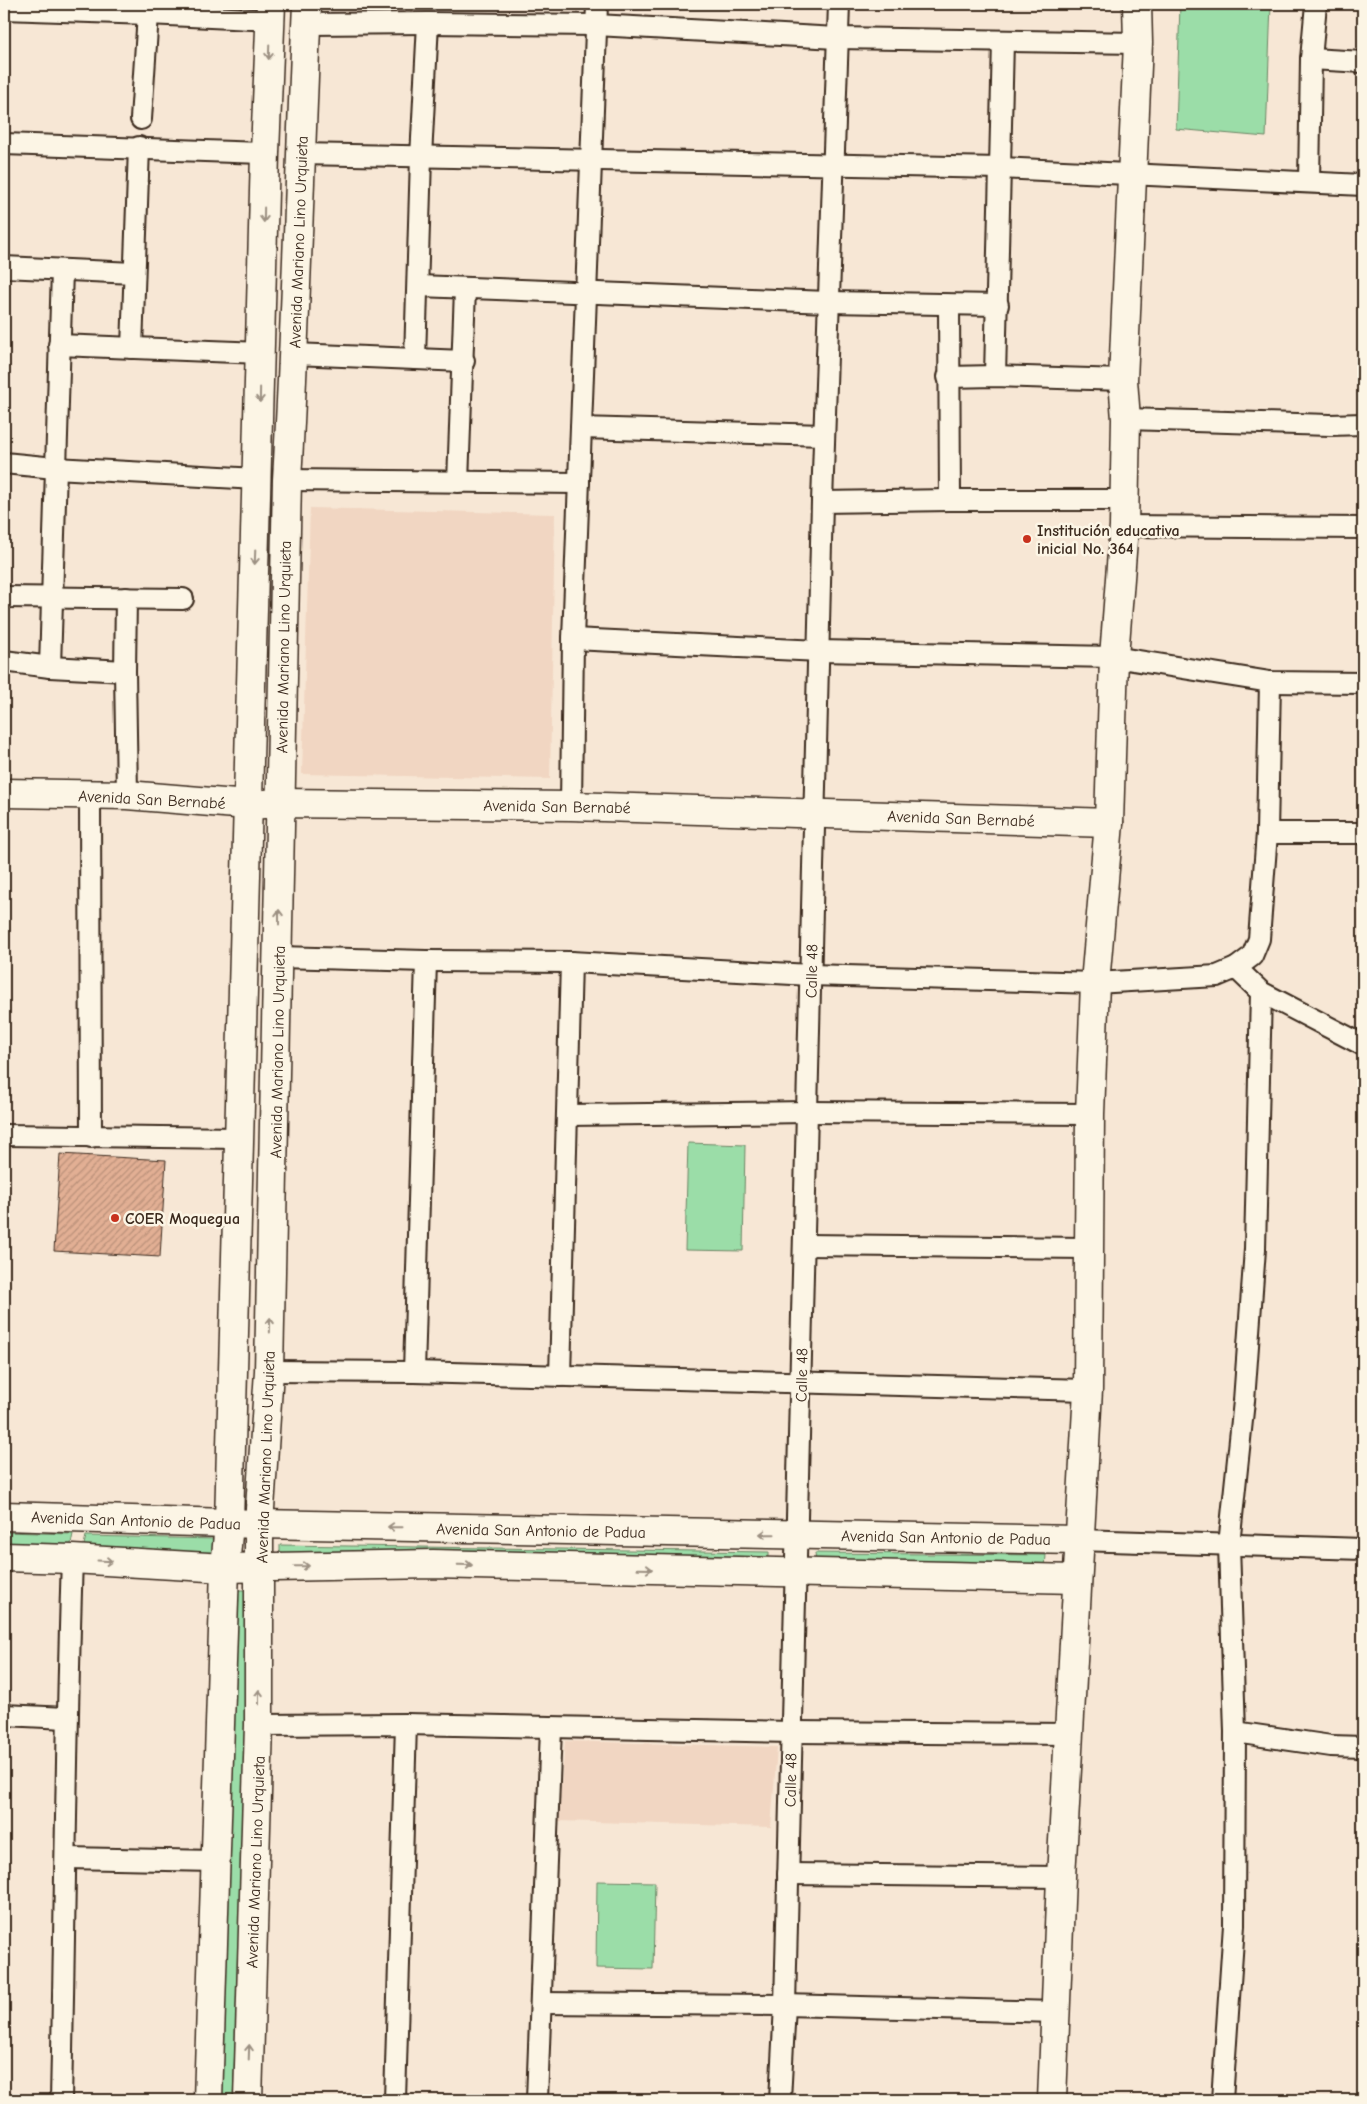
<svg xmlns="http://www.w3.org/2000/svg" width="1367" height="2104" font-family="'Comic Neue',sans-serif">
<defs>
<pattern id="building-hatch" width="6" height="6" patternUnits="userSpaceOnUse" patternTransform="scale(1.25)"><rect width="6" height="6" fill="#e2af94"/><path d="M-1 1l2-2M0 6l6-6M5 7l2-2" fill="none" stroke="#b88f78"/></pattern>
</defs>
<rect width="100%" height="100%" fill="#f7e7d5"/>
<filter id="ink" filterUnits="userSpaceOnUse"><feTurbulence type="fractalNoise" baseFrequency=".02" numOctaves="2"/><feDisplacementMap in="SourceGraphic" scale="10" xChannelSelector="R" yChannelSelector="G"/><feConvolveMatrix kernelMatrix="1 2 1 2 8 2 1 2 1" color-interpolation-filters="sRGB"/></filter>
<g filter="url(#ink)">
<g fill="#f1d6c2">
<polygon points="310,508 555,514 550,779 302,774"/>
<polygon points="565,1741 777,1747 771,1827 558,1821"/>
</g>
<g fill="#9bdda8" stroke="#6b8463">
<polygon points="1180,4 1271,4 1266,137 1176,129"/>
<polygon points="688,1143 745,1145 743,1251 685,1250"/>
<polygon points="4,1532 73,1534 70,1549 4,1547"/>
<polygon points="86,1536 214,1539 216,1558 83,1549"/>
<polygon points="280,1545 769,1552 769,1561 280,1558"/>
<polygon points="815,1553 1046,1555 1045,1568 816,1563"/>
<polygon points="235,1590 251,1590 233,2100 219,2100"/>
<polygon points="597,1881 655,1882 653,1969 596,1968"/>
</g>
<polygon fill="url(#building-hatch)" stroke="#3b2a1e" points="60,1154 166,1160 160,1257 54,1251"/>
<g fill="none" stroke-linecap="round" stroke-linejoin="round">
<defs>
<g id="street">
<polyline points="4,9 148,14 270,20"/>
<polyline points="307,24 428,23 596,25 837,38 1138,43"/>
<polyline points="1311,59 1363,62"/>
<polyline points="141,119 148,14"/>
<polyline points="4,144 265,153"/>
<polyline points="300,154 1000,168 1363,185"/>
<polyline points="1309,182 1311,59 1316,4"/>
<polyline points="4,267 134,273"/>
<polyline points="419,286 829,302 998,305"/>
<polyline points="949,305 950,500"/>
<polyline points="59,345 261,353"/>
<polyline points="132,348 139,147"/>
<polyline points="294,354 464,361"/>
<polyline points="415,359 421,157 428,23"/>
<polyline points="995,376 1003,41"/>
<polyline points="948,377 995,376 1123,380"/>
<polyline points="1126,419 1330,425 1363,424"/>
<polyline points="581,428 824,435"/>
<polyline points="4,463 55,468 257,479"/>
<polyline points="287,480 579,483"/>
<polyline points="458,482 465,289"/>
<polyline points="822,502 950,500 1124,500"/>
<polyline points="1124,526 1363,528"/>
<polyline points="4,597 183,599"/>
<polyline points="126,598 125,671 127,795"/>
<polyline points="573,639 820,651 1114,657 1270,682 1363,683"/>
<polyline points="4,661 50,667 125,671"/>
<polyline points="50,667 62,270"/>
<polyline points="90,795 91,1137"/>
<polyline points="571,806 573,639 597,4"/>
<polyline points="1267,833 1363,833"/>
<polyline points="279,957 426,961 571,962 810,975 1095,983 1217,976 1236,968 1252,956 1259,939 1267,833 1270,682"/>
<polyline points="1236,968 1261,992 1363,1045"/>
<polyline points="567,1115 807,1112 1090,1114"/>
<polyline points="4,1135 239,1138"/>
<polyline points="804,1245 1089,1248"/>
<polyline points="269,1371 414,1372 1088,1390"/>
<polyline points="414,1372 426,961"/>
<polyline points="560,1376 571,962"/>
<polyline points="1078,1540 1363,1549"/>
<polyline points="4,1715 67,1718"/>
<polyline points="259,1725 406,1724 792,1732 1070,1734"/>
<polyline points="1235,1732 1331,1746 1363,1747"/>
<polyline points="67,1858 215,1861"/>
<polyline points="788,1874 1061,1877"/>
<polyline points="541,2003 785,2005 1056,2012"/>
<path d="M61,2100C65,1920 66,1739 72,1559"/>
<polyline points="395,2100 406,1724"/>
<polyline points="537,2100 551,1728"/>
<polyline points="780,2100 785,2005 822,502 839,4"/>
<polyline points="1222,2100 1234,1925 1235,1732 1229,1545 1244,1401 1255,1249 1261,992"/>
</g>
<g id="secondary">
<polyline points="4,793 127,795 248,805 280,803 571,806 1109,823"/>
<polyline points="4,1516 259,1524 1078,1540"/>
<polyline points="4,1557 72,1559 225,1568 433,1564 1076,1579"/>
<polyline points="208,2100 225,1568 229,1523 265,153 271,4"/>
<path d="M248,2100L259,1725V1524L269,1371L287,480C296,321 300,163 307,4"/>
<polyline points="1052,2100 1061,1877 1088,1390 1090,1114 1095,983 1109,823 1114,657 1124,526 1126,419 1123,380 1138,43 1137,4"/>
</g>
</defs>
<use href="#street" stroke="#3b2a1e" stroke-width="24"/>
<use href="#secondary" stroke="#3b2a1e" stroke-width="31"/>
<use href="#street" stroke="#fcf5e5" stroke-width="20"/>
<use href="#secondary" stroke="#fcf5e5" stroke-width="28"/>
</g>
<defs><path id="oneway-shaft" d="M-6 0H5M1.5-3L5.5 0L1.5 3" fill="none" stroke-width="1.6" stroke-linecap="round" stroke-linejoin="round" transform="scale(1.25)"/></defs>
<g stroke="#9c9082">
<use href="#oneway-shaft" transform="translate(269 52) rotate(92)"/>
<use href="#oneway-shaft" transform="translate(264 215) rotate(91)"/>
<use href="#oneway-shaft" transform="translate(260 395) rotate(91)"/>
<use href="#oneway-shaft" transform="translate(255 557) rotate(92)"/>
<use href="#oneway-shaft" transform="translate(279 917) rotate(-90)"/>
<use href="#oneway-shaft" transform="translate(270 1325) rotate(-89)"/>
<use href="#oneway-shaft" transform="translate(395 1527) rotate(-179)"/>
<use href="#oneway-shaft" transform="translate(767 1534) rotate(-179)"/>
<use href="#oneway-shaft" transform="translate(105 1561) rotate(3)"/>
<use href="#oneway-shaft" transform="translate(465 1565) rotate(1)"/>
<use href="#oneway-shaft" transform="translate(302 1566) rotate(-1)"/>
<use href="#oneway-shaft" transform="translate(645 1569) rotate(1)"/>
<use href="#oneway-shaft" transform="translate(259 1697) rotate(-90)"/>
<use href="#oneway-shaft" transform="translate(249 2052) rotate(-88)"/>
</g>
</g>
<g fill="#c8321e" stroke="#fcf5e5" stroke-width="2">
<circle cx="1027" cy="539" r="5"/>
<circle cx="115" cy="1218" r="5"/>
</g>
<g text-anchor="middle" stroke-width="5" stroke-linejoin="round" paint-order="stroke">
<g font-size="16" fill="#3b2a1e" stroke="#fcf5e5">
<text transform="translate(298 242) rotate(-88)" y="6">Avenida Mariano Lino Urquieta</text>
<text transform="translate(283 647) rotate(-89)" y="6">Avenida Mariano Lino Urquieta</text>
<text transform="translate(152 799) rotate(3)" y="6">Avenida San Bernabé</text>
<text transform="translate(557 806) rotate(1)" y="6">Avenida San Bernabé</text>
<text transform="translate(961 818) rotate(2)" y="6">Avenida San Bernabé</text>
<text transform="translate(811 971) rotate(-89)" y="6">Calle 48</text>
<text transform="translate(277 1052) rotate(-89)" y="6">Avenida Mariano Lino Urquieta</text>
<text transform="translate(801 1375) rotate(-89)" y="6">Calle 48</text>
<text transform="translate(265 1457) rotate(-88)" y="6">Avenida Mariano Lino Urquieta</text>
<text transform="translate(136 1520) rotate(2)" y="6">Avenida San Antonio de Padua</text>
<text transform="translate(541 1530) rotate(1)" y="6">Avenida San Antonio de Padua</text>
<text transform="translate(946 1537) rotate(1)" y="6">Avenida San Antonio de Padua</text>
<text transform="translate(790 1780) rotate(-89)" y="6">Calle 48</text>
<text transform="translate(255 1862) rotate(-88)" y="6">Avenida Mariano Lino Urquieta</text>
</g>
<g font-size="16" font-weight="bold" fill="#3b2a1e" stroke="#fcf5e5" text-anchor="start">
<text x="1037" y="536">Institución educativa<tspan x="1037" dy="18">inicial No. 364</tspan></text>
<text x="125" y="1224">COER Moquegua</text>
</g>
</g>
<rect width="1367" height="2104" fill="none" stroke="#fcf5e5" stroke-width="20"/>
<rect x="10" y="10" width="1347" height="2084" fill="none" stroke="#3b2a1e" stroke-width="2" filter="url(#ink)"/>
</svg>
